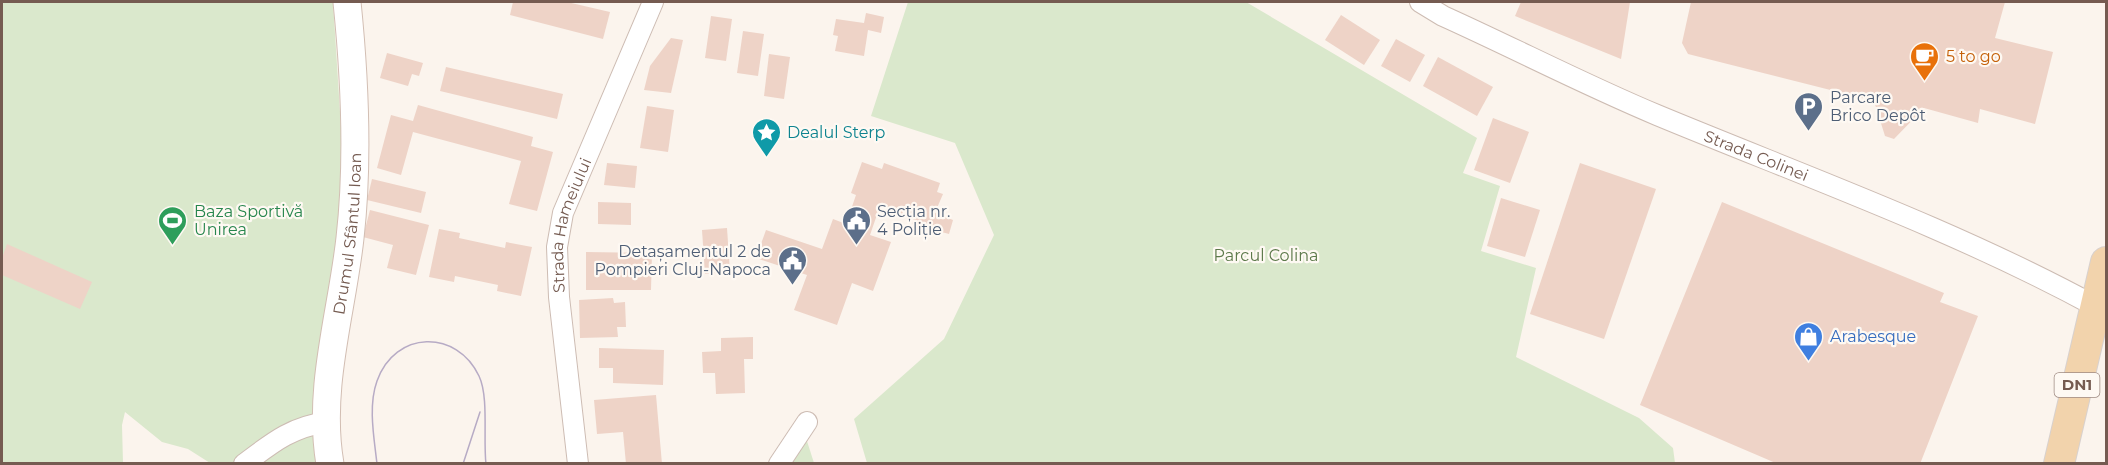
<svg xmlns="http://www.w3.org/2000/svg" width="2108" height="465" font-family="Montserrat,sans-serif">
<rect width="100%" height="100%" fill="#fbf4ed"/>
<g fill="#dae8cc">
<polygon points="2,2 333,2 344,175 322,463 210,463 188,449 162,442 125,412 122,425 123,463 2,463"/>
<polygon points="908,2 1246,2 1477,138 1463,173 1500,186 1481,251 1536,268 1516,357 1639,418 1673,448 1675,463 867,463 854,419 944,339 994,235 955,143 871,116"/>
<polygon points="806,438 814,463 789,463"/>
</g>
<g fill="#eed3c7">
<polygon points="513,2 567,2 610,12 603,39 510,15"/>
<polygon points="1521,2 1630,2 1621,59 1515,16"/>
<polygon points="1691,2 2005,2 1995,38 2053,52 2035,124 1980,109 1978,123 1924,108 1894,139 1885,136 1874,101 1688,54 1682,43"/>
<polygon points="866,13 884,17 881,33 868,30 864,56 835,51 838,36 833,35 836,19 864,23"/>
<polygon points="1341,15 1380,40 1364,65 1325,40"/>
<polygon points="711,16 732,19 726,61 705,58"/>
<polygon points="743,31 764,34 758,76 737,73"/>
<polygon points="671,38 683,40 671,93 644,90 650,66"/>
<polygon points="1396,39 1425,55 1410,82 1381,66"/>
<polygon points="387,53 423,63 419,76 412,74 408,86 380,78"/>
<polygon points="769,54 790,57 784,99 764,96"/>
<polygon points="1438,57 1493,87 1477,116 1423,86"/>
<polygon points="446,67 563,94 557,119 440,91"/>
<polygon points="418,105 533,137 531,146 553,152 537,211 509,204 521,161 413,132 401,175 377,168 391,115 413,121"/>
<polygon points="647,106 674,110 668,152 640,148"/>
<polygon points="1493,118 1529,132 1510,183 1474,170"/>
<polygon points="862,162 882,169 884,163 940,183 937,192 943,194 937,208 933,212 953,220 949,234 912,224 914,218 880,206 870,235 891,242 873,291 852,283 837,325 794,310 807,275 756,258 766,230 822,249 833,219 846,224 856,195 851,193"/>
<polygon points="607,163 637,166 635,188 604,185"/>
<polygon points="1580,163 1656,189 1604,339 1530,314"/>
<polygon points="372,179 426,192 421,213 367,200"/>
<polygon points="1501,198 1540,210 1525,257 1487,246"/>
<polygon points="598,202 631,203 631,225 598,224"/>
<polygon points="1722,202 1944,293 1940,302 1978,316 1920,464 1778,464 1640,405"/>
<polygon points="370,210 429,225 416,275 387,268 393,245 363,237"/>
<polygon points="727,228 730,272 705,274 702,230"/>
<polygon points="439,229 460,233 459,238 505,248 506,242 532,247 521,296 497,291 498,285 455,276 454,282 429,277"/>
<polygon points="7,244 92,282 80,309 2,275 2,258"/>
<polygon points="586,252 652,253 651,290 586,290"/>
<polygon points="613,298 614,303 625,302 626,327 617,327 618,337 580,338 579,300"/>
<polygon points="753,337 753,359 744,359 745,393 716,394 715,373 703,373 702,352 721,351 721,338"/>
<polygon points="599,348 664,350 663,385 613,383 613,368 599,368"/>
<polygon points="656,395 662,464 626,464 623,432 597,434 594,400"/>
</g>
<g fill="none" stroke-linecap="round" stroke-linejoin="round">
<defs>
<g id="minor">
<path id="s1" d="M1420,2L1443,16C1514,48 1585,85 1657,115C1804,176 1955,230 2095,306"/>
<path d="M244,464C272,443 291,427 327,422"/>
<path id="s2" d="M578,464L559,297L557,247L563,213L653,2"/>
<polyline points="779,464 807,422"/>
</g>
<g id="secondary">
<path id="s3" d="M330,464C317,388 342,312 350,238C359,159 355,80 347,2"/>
</g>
<polyline id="primary" points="2059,464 2106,262"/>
</defs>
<use href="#minor" stroke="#cdbcb3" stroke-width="22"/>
<use href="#secondary" stroke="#d2beb3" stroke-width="29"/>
<use href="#primary" stroke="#d8d1ce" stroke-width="32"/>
<use href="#minor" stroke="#fff" stroke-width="20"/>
<use href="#secondary" stroke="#fff" stroke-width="27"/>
<use href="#primary" stroke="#f2d3ac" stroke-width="30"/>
<g stroke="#b7abc5" stroke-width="1.5">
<path d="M377,464C374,437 368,406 377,381C395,330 457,329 479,376C489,397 483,439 486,464"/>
<polyline points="463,464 480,412"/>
</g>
</g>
<defs>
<symbol id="cafe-pin" viewBox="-11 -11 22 30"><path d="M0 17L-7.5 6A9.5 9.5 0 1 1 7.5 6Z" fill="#e8710a" stroke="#fef9f3"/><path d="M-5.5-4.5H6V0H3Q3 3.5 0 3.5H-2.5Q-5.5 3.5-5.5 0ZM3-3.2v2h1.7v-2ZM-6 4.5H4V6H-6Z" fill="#fff"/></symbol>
<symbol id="parking-pin" viewBox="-11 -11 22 30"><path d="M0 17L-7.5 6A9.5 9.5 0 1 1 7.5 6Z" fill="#5c6f8a" stroke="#fef9f3"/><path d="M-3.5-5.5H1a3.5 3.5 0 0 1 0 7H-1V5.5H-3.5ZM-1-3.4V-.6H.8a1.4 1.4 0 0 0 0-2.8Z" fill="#fff"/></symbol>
<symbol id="sight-pin" viewBox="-11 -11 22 30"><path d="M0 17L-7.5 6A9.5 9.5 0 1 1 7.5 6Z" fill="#0f9aa8" stroke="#fef9f3"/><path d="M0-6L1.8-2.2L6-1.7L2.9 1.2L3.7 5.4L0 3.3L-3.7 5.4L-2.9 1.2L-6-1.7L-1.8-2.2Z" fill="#fff"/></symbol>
<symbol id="stadium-pin" viewBox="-11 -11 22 30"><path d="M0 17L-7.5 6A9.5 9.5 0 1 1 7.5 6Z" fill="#2e9e5b" stroke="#fef9f3"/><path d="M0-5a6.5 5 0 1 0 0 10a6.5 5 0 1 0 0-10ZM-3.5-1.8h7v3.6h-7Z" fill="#fff"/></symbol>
<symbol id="civic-pin" viewBox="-11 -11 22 30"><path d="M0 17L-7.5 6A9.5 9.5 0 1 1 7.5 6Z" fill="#5c6f8a" stroke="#fef9f3"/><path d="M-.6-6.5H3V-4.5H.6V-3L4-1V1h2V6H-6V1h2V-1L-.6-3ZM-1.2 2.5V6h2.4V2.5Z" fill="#fff"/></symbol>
<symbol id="shop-pin" viewBox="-11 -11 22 30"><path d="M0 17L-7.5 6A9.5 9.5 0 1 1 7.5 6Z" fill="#3f7fe0" stroke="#fef9f3"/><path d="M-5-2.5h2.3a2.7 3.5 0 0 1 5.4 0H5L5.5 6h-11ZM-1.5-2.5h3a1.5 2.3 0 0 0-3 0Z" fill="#fff"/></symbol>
</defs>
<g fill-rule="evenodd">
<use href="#cafe-pin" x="1908" y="40" width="33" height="45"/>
<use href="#parking-pin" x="1792" y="90" width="33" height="45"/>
<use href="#sight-pin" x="750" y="116" width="33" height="45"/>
<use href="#stadium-pin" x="156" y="204" width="33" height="45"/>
<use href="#civic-pin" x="840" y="204" width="33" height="45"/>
<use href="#civic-pin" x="776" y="244" width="33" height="45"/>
<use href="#shop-pin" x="1792" y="320" width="33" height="45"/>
</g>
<g text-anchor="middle" stroke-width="4.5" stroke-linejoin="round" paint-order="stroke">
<rect fill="#fef9f3" stroke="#9e8a82" stroke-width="1.5" x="2054.5" y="373" width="45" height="24" rx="4.5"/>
<g font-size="15" font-weight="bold" fill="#755b51">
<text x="2077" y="390">DN1</text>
</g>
<g font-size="16" fill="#c56008" stroke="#fef9f3" text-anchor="start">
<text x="1946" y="62">5 to go</text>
</g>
<g font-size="16" fill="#4e5e75" stroke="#fef9f3" text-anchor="start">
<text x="1830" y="103">Parcare<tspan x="1830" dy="18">Brico Depôt</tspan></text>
<text x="877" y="217">Secția nr.<tspan x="877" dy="18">4 Poliție</tspan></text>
<text x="771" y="257" text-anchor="end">Detașamentul 2 de<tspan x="771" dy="18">Pompieri Cluj-Napoca</tspan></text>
</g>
<g font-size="16" fill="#0d838f" stroke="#fef9f3" text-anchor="start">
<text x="787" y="138">Dealul Sterp</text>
</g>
<g font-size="16" fill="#755b51" stroke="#fef9f3">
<text dy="6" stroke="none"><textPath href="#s1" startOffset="370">Strada Colinei</textPath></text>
<text dy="6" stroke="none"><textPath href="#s2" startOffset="242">Strada Hameiului</textPath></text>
<text dy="6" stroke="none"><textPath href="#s3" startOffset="232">Drumul Sfântul Ioan</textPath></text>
</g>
<g font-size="16" fill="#27864d" stroke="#fef9f3" text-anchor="start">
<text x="194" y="217">Baza Sportivă<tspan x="194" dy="18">Unirea</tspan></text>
</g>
<g font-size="16" fill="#5c794a" stroke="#fef9f3">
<text x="1266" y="261">Parcul Colina</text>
</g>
<g font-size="16" fill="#366cbe" stroke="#fef9f3" text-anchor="start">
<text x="1830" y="342">Arabesque</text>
</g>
</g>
<rect width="2108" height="465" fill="none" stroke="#755b51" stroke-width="6"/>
</svg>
